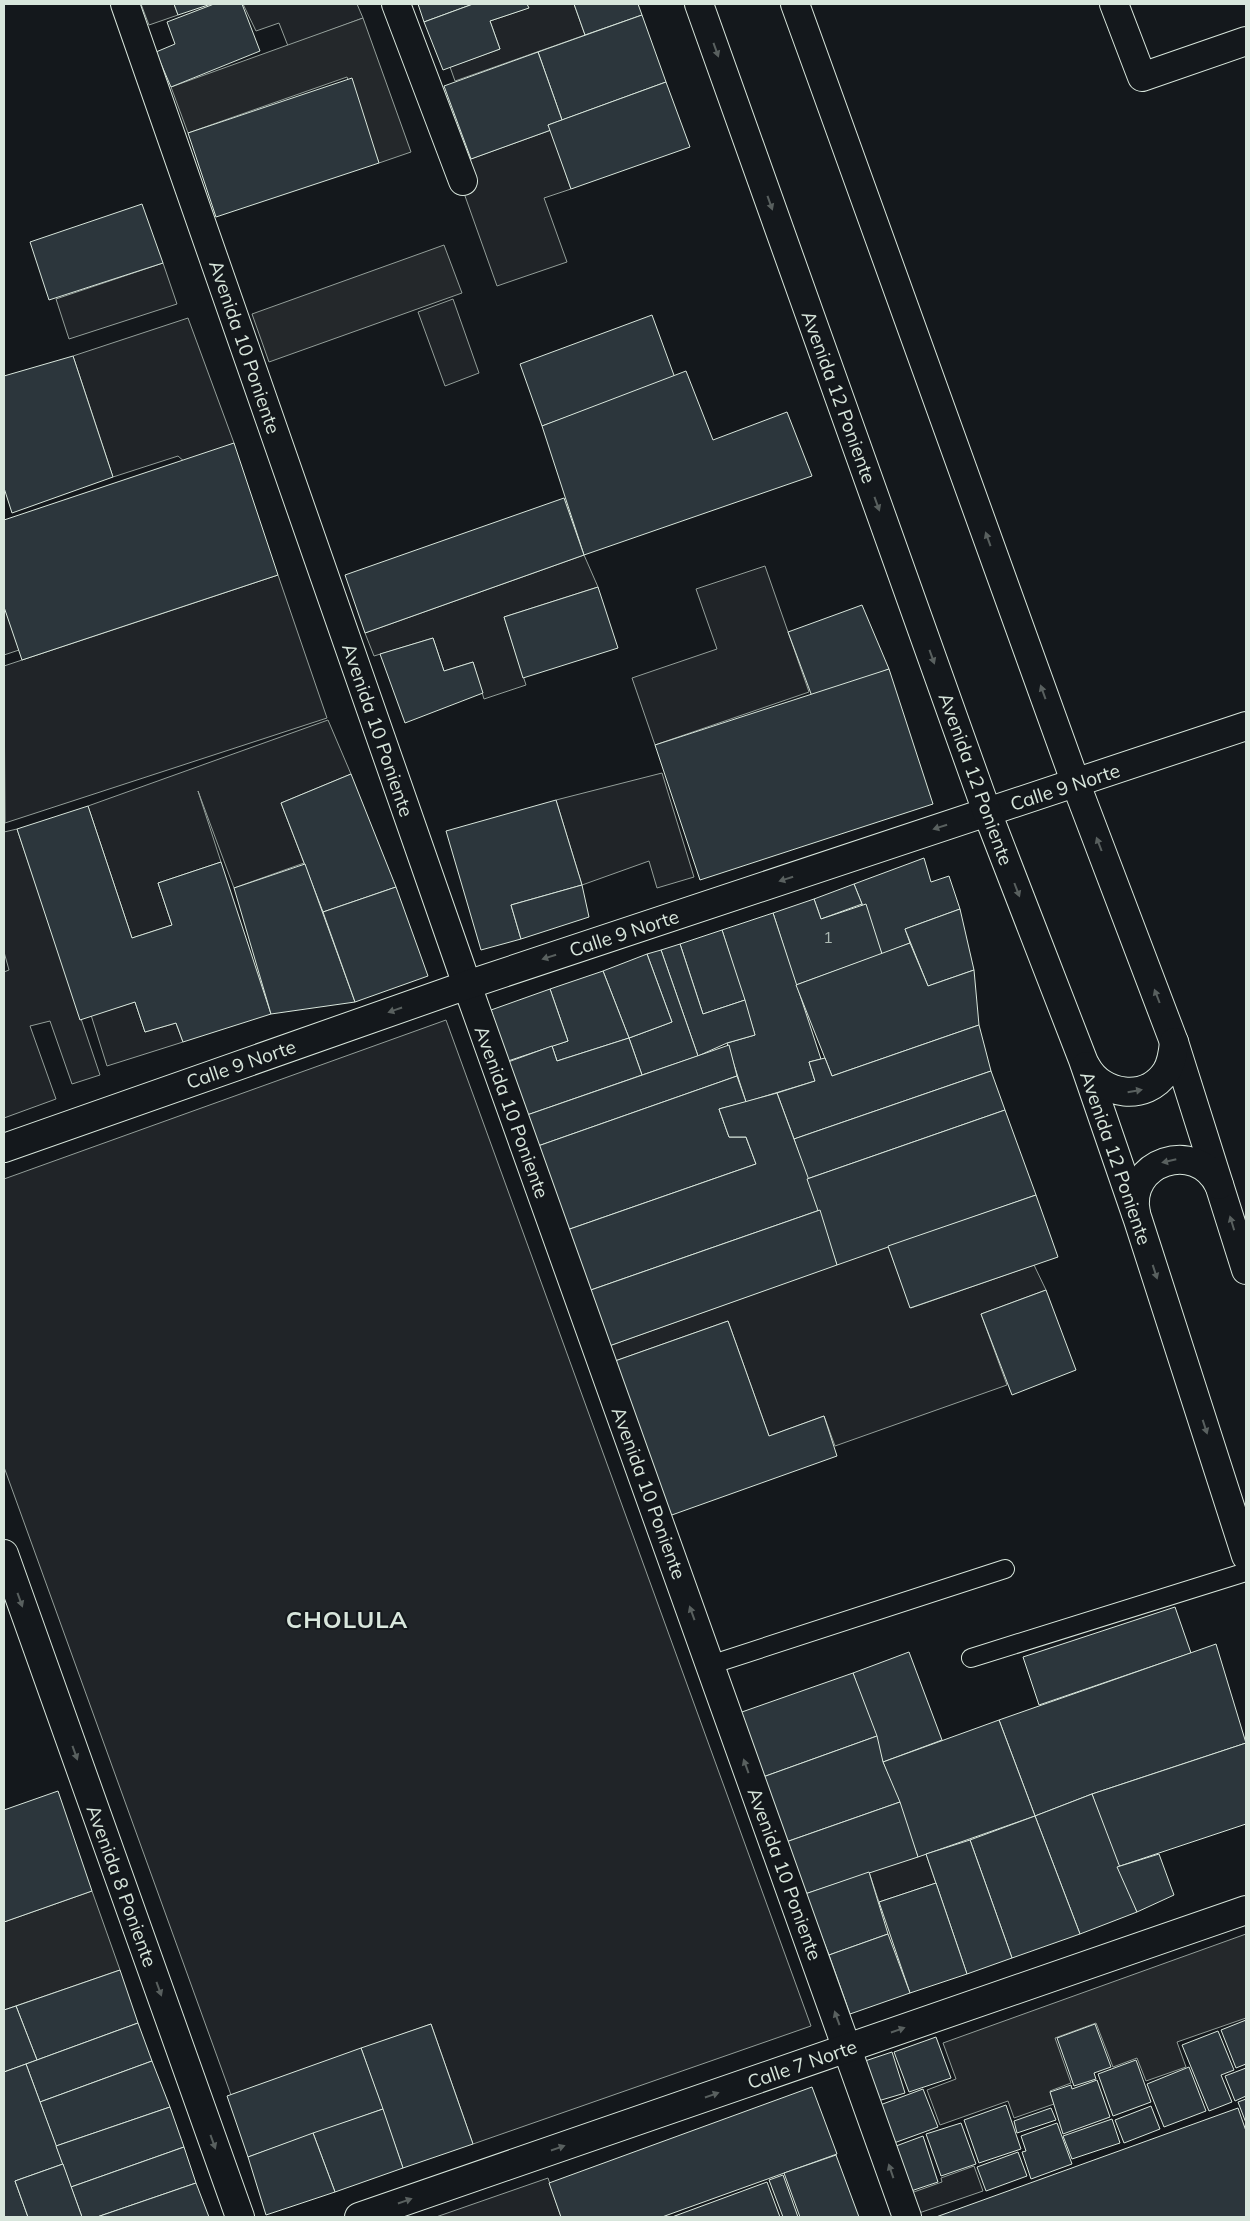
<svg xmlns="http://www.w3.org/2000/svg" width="1250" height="2221" font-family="Mulish,sans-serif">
<rect width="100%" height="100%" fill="#14181c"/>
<g fill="#202428" stroke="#939e99">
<polygon points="141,4 174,4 178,15 149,25"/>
<polygon points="243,4 357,4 363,18 288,46 279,23 256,31"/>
<polygon points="527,4 574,4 585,35 455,81 450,67 500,49 490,21 528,8"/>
<polygon points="551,130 571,189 544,198 567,262 497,286 454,165"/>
<polygon points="163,263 177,304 69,339 56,299"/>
<polygon points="453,299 479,373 445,386 418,312"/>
<polygon points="188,318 234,443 186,463 178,456 113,477 73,356"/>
<polygon points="584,555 598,587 504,617 526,685 484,699 473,662 444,671 433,638 374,656 365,633"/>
<polygon points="765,566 809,692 655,745 632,678 717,649 696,589"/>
<polygon points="278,575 327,718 5,823 4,666"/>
<polygon points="4,604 19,650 4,655"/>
<polygon points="328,720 351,774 281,803 304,863 234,888 198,791 221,862 158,883 172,925 132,938 88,806"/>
<polygon points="662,773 694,877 657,888 649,861 582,885 556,800"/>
<polygon points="17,829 100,1075 72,1084 50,1021 30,1026 56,1099 4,1118 4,972 9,970 4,952 4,832"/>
<polygon points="135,1002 145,1032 176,1023 183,1042 107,1066 91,1015"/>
<polygon points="446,1020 811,2026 473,2144 431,2024 231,2095 4,1467 4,1179"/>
<polygon points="888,1246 911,1308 1034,1265 1046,1290 981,1314 1007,1385 835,1446 824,1416 769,1436 728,1321 615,1361 609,1346"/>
<polygon points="926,1854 936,1883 879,1902 869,1872"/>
<polygon points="974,2166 983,2191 919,2213 911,2193 942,2182 941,2178"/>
<polygon points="548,2178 561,2217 436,2217"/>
</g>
<g fill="#24282b" stroke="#939e99">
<polygon points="363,18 411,152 379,163 347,77 188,133 171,87"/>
<polygon points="444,245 462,293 269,362 252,314"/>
<polygon points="92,1891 120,1970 4,2010 4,1922"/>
<polygon points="1246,1934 1246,2018 1177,2042 1186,2067 1146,2081 1137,2058 1113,2067 1096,2023 1055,2038 1071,2083 1050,2091 1054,2104 1014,2118 1008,2101 940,2125 927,2090 956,2079 943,2043"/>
</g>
<g fill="#2c363c" stroke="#d8e6dc">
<polygon points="174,4 211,4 178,15"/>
<polygon points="214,4 242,4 260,51 171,87 156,52 175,44 167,22"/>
<polygon points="418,4 473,4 424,22"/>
<polygon points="473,4 527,4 529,8 490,21 500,49 443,70 424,22"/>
<polygon points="574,4 638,4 642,15 585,35"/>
<polygon points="642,15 666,82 562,120 538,52"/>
<polygon points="538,52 562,120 548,125 551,130 471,159 444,86"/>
<polygon points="352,78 379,163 216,217 188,133"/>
<polygon points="666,82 690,147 571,189 548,125"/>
<polygon points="142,204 163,263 49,300 30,242"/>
<polygon points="652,315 675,378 542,426 520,364"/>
<polygon points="73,356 113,477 12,513 4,488 4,376"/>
<polygon points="686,371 713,440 787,412 812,476 584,555 542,426"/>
<polygon points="234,443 278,575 22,660 4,607 4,520"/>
<polygon points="564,498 584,555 365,633 345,575"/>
<polygon points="598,587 618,648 523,678 504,617"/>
<polygon points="862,605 889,669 813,699 788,632"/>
<polygon points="433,638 444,671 473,662 483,693 405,723 380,654"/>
<polygon points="889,669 933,804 700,880 655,745"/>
<polygon points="351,774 396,887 323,912 281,803"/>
<polygon points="556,800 582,885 511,905 521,939 481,950 446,831"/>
<polygon points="88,806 132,938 172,925 158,883 221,862 271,1014 183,1042 176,1023 145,1032 135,1002 80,1020 17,829"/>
<polygon points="924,858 931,882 949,876 960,909 905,929 910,943 882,954 854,884"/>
<polygon points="305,864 355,1002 271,1014 234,888"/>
<polygon points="854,884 862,904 821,919 814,899"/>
<polygon points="582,885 589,917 521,939 511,905"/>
<polygon points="396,887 428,976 355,1002 323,912"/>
<polygon points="814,899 821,919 866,904 882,954 796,985 773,913"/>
<polygon points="960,909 974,970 928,986 905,929"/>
<polygon points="773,913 821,1059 809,1062 815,1081 746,1102 727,1043 755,1035 722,930"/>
<polygon points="722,930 745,1000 703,1014 680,944"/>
<polygon points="910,943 928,986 974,970 979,1025 832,1076 796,985"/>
<polygon points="680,944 703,1014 745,1000 755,1035 727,1043 698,1056 661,950"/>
<polygon points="661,950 698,1056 642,1075 629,1038 672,1022 647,954"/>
<polygon points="647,954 672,1022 629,1038 603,971"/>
<polygon points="603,971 629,1038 557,1061 552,1046 568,1041 550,989"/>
<polygon points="550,989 568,1041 508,1061 491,1010"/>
<polygon points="979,1025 991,1071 794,1139 777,1093 815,1081 809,1062 825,1058 832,1076"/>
<polygon points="629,1038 642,1075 527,1115 508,1062 552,1046 557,1061"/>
<polygon points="729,1045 737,1076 538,1146 527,1115"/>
<polygon points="991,1071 1005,1110 807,1179 794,1139"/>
<polygon points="737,1076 746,1102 719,1109 729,1137 746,1137 756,1164 567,1230 538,1146"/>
<polygon points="777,1093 820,1210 588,1291 567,1230 756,1164 746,1137 729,1137 719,1109"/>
<polygon points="1005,1110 1036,1195 837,1265 807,1179"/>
<polygon points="1036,1195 1058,1257 910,1308 888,1246"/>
<polygon points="820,1210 837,1265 609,1346 588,1291"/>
<polygon points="1046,1290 1076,1370 1012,1395 981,1314"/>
<polygon points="728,1321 769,1436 824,1416 837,1456 669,1516 615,1361"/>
<polygon points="1175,1607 1191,1653 1039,1705 1023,1657"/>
<polygon points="1216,1644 1246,1743 1092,1794 1035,1816 999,1720"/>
<polygon points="909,1652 942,1740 883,1762 853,1673"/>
<polygon points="853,1673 877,1736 763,1777 739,1713"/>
<polygon points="999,1720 1035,1816 918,1857 883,1762"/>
<polygon points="877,1736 883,1762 900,1802 786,1842 763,1777"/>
<polygon points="1246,1743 1246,1824 1117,1867 1092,1794"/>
<polygon points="58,1791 92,1891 4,1922 4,1810"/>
<polygon points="1092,1794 1137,1912 1080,1934 1035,1816"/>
<polygon points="900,1802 918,1857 805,1894 786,1842"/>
<polygon points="1035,1816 1080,1934 1012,1958 970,1840"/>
<polygon points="970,1840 1012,1958 967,1974 926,1854"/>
<polygon points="1159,1854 1174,1895 1137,1912 1117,1867"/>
<polygon points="869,1872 888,1934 829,1955 805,1894"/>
<polygon points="936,1883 967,1974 910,1993 879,1902"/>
<polygon points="888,1934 910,1993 850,2014 829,1955"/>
<polygon points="120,1970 138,2023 37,2060 16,2006"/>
<polygon points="16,2006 37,2060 4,2072 4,2010"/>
<polygon points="1246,2020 1246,2064 1236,2068 1221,2030"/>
<polygon points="138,2023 152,2061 40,2102 26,2064"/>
<polygon points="431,2024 473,2144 403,2168 361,2048"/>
<polygon points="1095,2024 1111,2067 1094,2073 1096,2079 1074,2086 1057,2038"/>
<polygon points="1218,2031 1234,2070 1221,2075 1232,2102 1209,2111 1182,2045"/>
<polygon points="936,2037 951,2078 909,2092 894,2052"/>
<polygon points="361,2048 383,2109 248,2157 227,2096"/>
<polygon points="892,2052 905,2093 878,2101 865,2061"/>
<polygon points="1136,2060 1151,2102 1113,2116 1098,2074"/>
<polygon points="152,2061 170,2107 56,2146 40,2102"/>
<polygon points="26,2064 63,2164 15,2181 28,2217 4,2217 4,2072"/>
<polygon points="1189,2067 1206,2111 1164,2127 1147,2084"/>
<polygon points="1246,2068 1246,2096 1235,2101 1225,2076"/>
<polygon points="1097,2080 1110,2117 1063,2134 1050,2092 1071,2085 1072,2089"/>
<polygon points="812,2087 837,2154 662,2217 561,2217 549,2183"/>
<polygon points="923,2089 938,2127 894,2143 880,2105"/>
<polygon points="1246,2099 1246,2123 1238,2102"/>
<polygon points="1006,2105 1021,2149 979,2163 964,2120"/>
<polygon points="1151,2106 1160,2129 1124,2143 1115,2120"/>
<polygon points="170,2107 184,2147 71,2187 56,2146"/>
<polygon points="1051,2108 1056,2120 1017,2133 1014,2121"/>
<polygon points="1238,2108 1246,2131 1246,2217 936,2217"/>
<polygon points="383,2109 403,2168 335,2192 313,2133"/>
<polygon points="1112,2119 1120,2143 1072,2159 1063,2136"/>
<polygon points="961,2123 976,2164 941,2176 926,2134"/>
<polygon points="1057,2123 1072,2164 1031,2179 1022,2152 1026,2151 1021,2136"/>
<polygon points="313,2133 335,2192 266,2215 248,2157"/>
<polygon points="923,2136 938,2182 911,2191 896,2146"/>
<polygon points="184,2147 196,2183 97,2217 82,2217 71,2187"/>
<polygon points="1018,2152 1027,2176 986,2191 977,2167"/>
<polygon points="836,2155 859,2217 800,2217 784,2173"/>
<polygon points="63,2164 82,2217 28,2217 15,2181"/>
<polygon points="783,2175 798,2217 783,2217 769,2180"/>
<polygon points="767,2182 780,2217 672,2217"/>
<polygon points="196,2183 209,2217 97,2217"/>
</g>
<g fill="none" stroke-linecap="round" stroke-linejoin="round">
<defs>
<g id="service">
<polyline points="971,1658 1246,1572"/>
<polyline points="710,1665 1005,1569"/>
</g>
<g id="minor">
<polyline points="125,4 467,985 907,2217"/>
<polyline points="396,4 463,181"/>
<polyline points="1114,4 1142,77 1246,41"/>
<polyline points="4,1554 240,2217"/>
<polyline points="359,2217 1246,1910"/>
</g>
<polyline id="tertiary" points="4,1148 467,985 1246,726"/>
<g id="primary">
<polyline points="699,4 987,812 1083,1060 1138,1220 1246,1556"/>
<polyline points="795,4 1076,784 1174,1042 1246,1270"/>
<path d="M1086,1066C1102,1096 1146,1102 1166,1072C1172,1063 1173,1052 1174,1042"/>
<path d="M1136,1213C1125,1162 1196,1138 1219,1185"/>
</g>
</defs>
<use href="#service" stroke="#d8e6dc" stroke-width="20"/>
<use href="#minor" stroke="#d8e6dc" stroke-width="30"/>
<use href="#tertiary" stroke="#d8e6dc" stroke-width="30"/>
<use href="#primary" stroke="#d8e6dc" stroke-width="30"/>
<use href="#service" stroke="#14181c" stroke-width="18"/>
<use href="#minor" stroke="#14181c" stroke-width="28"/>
<use href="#tertiary" stroke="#14181c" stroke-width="28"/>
<use href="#primary" stroke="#14181c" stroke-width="28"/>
</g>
<defs><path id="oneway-solid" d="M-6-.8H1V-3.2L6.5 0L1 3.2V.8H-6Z" transform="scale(1.25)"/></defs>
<g fill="#59605f">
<use href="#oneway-solid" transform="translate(716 50) rotate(70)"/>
<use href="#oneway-solid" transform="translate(770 203) rotate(70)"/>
<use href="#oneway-solid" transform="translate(877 504) rotate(70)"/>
<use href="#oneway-solid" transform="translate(988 539) rotate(-110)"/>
<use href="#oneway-solid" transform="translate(932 657) rotate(70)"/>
<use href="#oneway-solid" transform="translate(1043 692) rotate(-110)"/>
<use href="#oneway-solid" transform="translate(940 827) rotate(162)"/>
<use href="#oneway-solid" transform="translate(1099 844) rotate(-111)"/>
<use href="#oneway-solid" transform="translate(786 879) rotate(162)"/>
<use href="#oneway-solid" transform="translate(1017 890) rotate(69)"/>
<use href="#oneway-solid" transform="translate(549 957) rotate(162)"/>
<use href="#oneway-solid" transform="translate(1157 996) rotate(-111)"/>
<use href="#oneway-solid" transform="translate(395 1010) rotate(161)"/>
<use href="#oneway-solid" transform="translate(1135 1091) rotate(-10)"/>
<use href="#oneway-solid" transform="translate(1169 1161) rotate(167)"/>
<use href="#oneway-solid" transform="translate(1232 1223) rotate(-107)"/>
<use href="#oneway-solid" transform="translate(1155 1272) rotate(72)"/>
<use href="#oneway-solid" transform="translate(1205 1427) rotate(72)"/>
<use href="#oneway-solid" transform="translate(20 1600) rotate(70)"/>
<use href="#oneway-solid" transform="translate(692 1613) rotate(-110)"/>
<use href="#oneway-solid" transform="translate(75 1753) rotate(70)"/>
<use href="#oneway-solid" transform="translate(746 1766) rotate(-110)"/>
<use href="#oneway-solid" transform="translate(159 1989) rotate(70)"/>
<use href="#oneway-solid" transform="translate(837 2018) rotate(-110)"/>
<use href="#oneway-solid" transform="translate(898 2030) rotate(-19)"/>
<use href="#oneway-solid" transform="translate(712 2095) rotate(-19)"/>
<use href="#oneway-solid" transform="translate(213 2142) rotate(70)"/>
<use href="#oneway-solid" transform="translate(558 2148) rotate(-19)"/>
<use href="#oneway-solid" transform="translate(891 2171) rotate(-109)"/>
<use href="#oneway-solid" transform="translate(405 2201) rotate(-19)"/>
</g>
<g text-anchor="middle" stroke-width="4" stroke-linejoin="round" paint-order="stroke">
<g font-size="16" fill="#adbab4">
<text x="828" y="943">1</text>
</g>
<g font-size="19" fill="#d8e6dc" stroke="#14181c">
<text transform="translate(245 347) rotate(71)" y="7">Avenida 10 Poniente</text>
<text transform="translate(839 397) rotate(70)" y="7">Avenida 12 Poniente</text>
<text transform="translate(378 730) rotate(71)" y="7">Avenida 10 Poniente</text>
<text transform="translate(976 779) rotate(70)" y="7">Avenida 12 Poniente</text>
<text transform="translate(1065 787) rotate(-18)" y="7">Calle 9 Norte</text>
<text transform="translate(624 933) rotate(-18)" y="7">Calle 9 Norte</text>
<text transform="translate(241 1064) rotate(-19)" y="7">Calle 9 Norte</text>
<text transform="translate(512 1112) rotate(70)" y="7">Avenida 10 Poniente</text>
<text transform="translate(1116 1158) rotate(71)" y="7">Avenida 12 Poniente</text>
<text transform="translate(649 1493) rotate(70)" y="7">Avenida 10 Poniente</text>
<text transform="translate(785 1874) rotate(70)" y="7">Avenida 10 Poniente</text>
<text transform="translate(122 1886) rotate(70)" y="7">Avenida 8 Poniente</text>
<text transform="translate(802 2064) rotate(-19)" y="7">Calle 7 Norte</text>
</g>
<g font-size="24" font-weight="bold" letter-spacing="1" fill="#d8e6dc" stroke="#14181c">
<text x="347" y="1628">CHOLULA</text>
</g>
</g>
<rect width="1250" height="2221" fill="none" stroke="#d8e6dc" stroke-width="10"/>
</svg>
